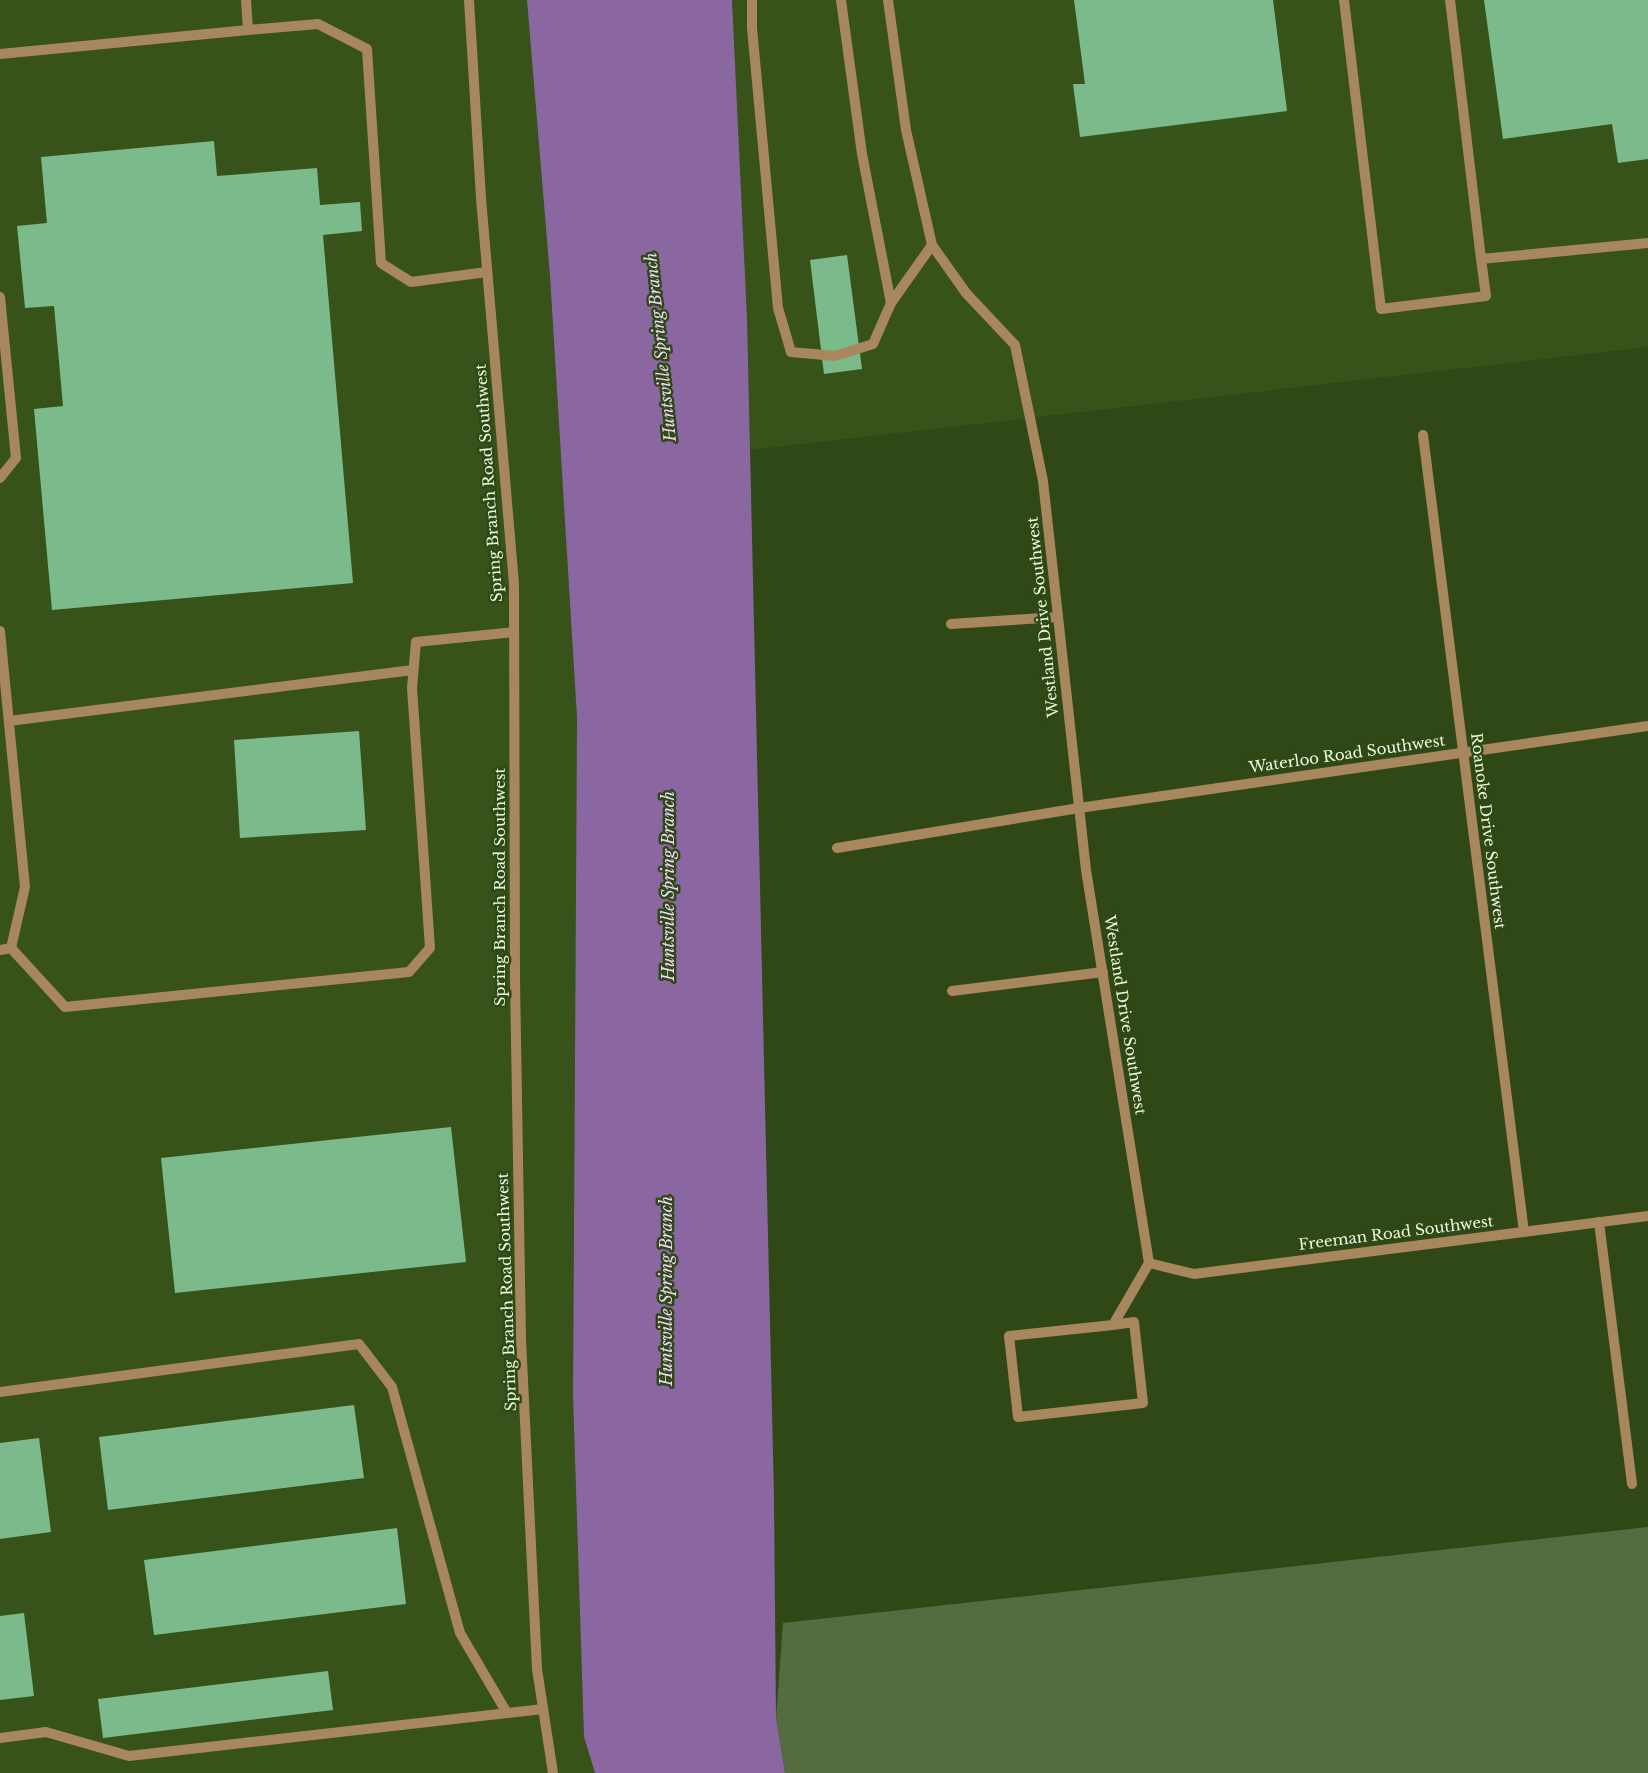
<svg xmlns="http://www.w3.org/2000/svg" width="1648" height="1773" font-family="'Libre Baskerville',serif">
<rect width="100%" height="100%" fill="#2f4816"/>
<g fill="#375319">
<polygon points="0,0 527,0 550,276 577,718 573,1396 584,1737 595,1773 0,1773"/>
<polygon points="732,0 1648,0 1648,347 750,450 747,318"/>
</g>
<polygon fill="#546c3f" points="1648,1527 1648,1773 785,1773 776,1718 783,1623"/>
<polygon fill="#8a67a1" points="527,0 732,0 747,318 774,1498 776,1718 785,1773 595,1773 584,1737 573,1396 577,718 550,276"/>
<g fill="#7bbb8b">
<polygon points="1074,0 1273,0 1287,111 1080,137 1073,84 1085,84"/>
<polygon points="1484,0 1648,0 1648,159 1618,163 1612,124 1503,139"/>
<polygon points="214,141 217,176 317,168 320,205 360,202 362,231 323,235 353,583 52,610 34,409 63,406 54,306 25,308 17,226 47,223 41,157"/>
<polygon points="847,255 862,369 824,374 810,260"/>
<polygon points="359,731 366,830 240,838 234,740"/>
<polygon points="451,1127 466,1262 175,1293 161,1158"/>
<polygon points="354,1405 364,1478 108,1510 99,1437"/>
<polygon points="39,1438 51,1532 0,1539 0,1443"/>
<polygon points="397,1528 406,1604 154,1635 144,1560"/>
<polygon points="24,1613 34,1696 0,1700 0,1616"/>
<polygon points="328,1671 333,1710 103,1738 98,1699"/>
</g>
<g fill="none" stroke-linecap="round" stroke-linejoin="round">
<g stroke="#a9875e" stroke-width="10">
<polyline points="246,0 248,30 318,24 367,49 381,263 411,282 487,272"/>
<polyline points="752,0 752,28 778,308 791,352 835,356 873,344 891,303 862,154 841,0"/>
<polyline points="1344,0 1381,309 1486,296 1481,259"/>
<polyline points="1450,0 1481,259 1648,243"/>
<polyline points="0,54 248,30"/>
<polyline points="0,297 16,458 0,478"/>
<polyline points="0,631 25,887 11,948 0,950"/>
<polyline points="9,721 413,670"/>
<polyline points="11,948 65,1007 409,972 430,948 412,688 416,642 514,632"/>
<polyline points="952,991 1103,972"/>
<polyline points="1599,1222 1632,1484"/>
<polyline points="0,1392 359,1344 392,1387 460,1633 507,1713"/>
<polyline points="0,1738 46,1732 129,1756 543,1709"/>
</g>
<g stroke="#a9875e" stroke-width="10">
<polyline points="469,0 481,198 514,584 515,979 521,1339 537,1669 553,1773"/>
<polyline points="888,0 906,130 932,245 966,293 1015,345 1043,481 1086,870 1149,1263"/>
<polyline points="891,303 932,245"/>
<polyline points="1423,435 1524,1232"/>
<polyline points="951,624 1058,617"/>
<polyline points="837,848 1079,808 1648,726"/>
<polyline points="1149,1263 1194,1274 1648,1216"/>
<polyline points="1113,1325 1134,1322 1143,1403 1018,1417 1009,1336 1113,1325 1149,1263"/>
</g>
</g>
<g text-anchor="middle" stroke-width="5" stroke-linejoin="round" paint-order="stroke">
<g font-size="15" fill="#eafade" stroke="#2f4816">
<text transform="translate(489 483) rotate(-94)" y="5">Spring Branch Road Southwest</text>
<text transform="translate(1043 617) rotate(-96)" y="5">Westland Drive Southwest</text>
<text transform="translate(1347 754) rotate(-8)" y="5">Waterloo Road Southwest</text>
<text transform="translate(1488 831) rotate(83)" y="5">Roanoke Drive Southwest</text>
<text transform="translate(500 887) rotate(-90)" y="5">Spring Branch Road Southwest</text>
<text transform="translate(1125 1015) rotate(81)" y="5">Westland Drive Southwest</text>
<text transform="translate(1396 1233) rotate(-7)" y="5">Freeman Road Southwest</text>
<text transform="translate(507 1292) rotate(-92)" y="5">Spring Branch Road Southwest</text>
</g>
<g font-size="16" font-style="italic" fill="#edd9fb" stroke="#2f4816">
<text transform="translate(660 347) rotate(-96)" y="6">Huntsville Spring Branch</text>
<text transform="translate(668 886) rotate(-90)" y="6">Huntsville Spring Branch</text>
<text transform="translate(666 1291) rotate(-90)" y="6">Huntsville Spring Branch</text>
</g>
</g>
</svg>
